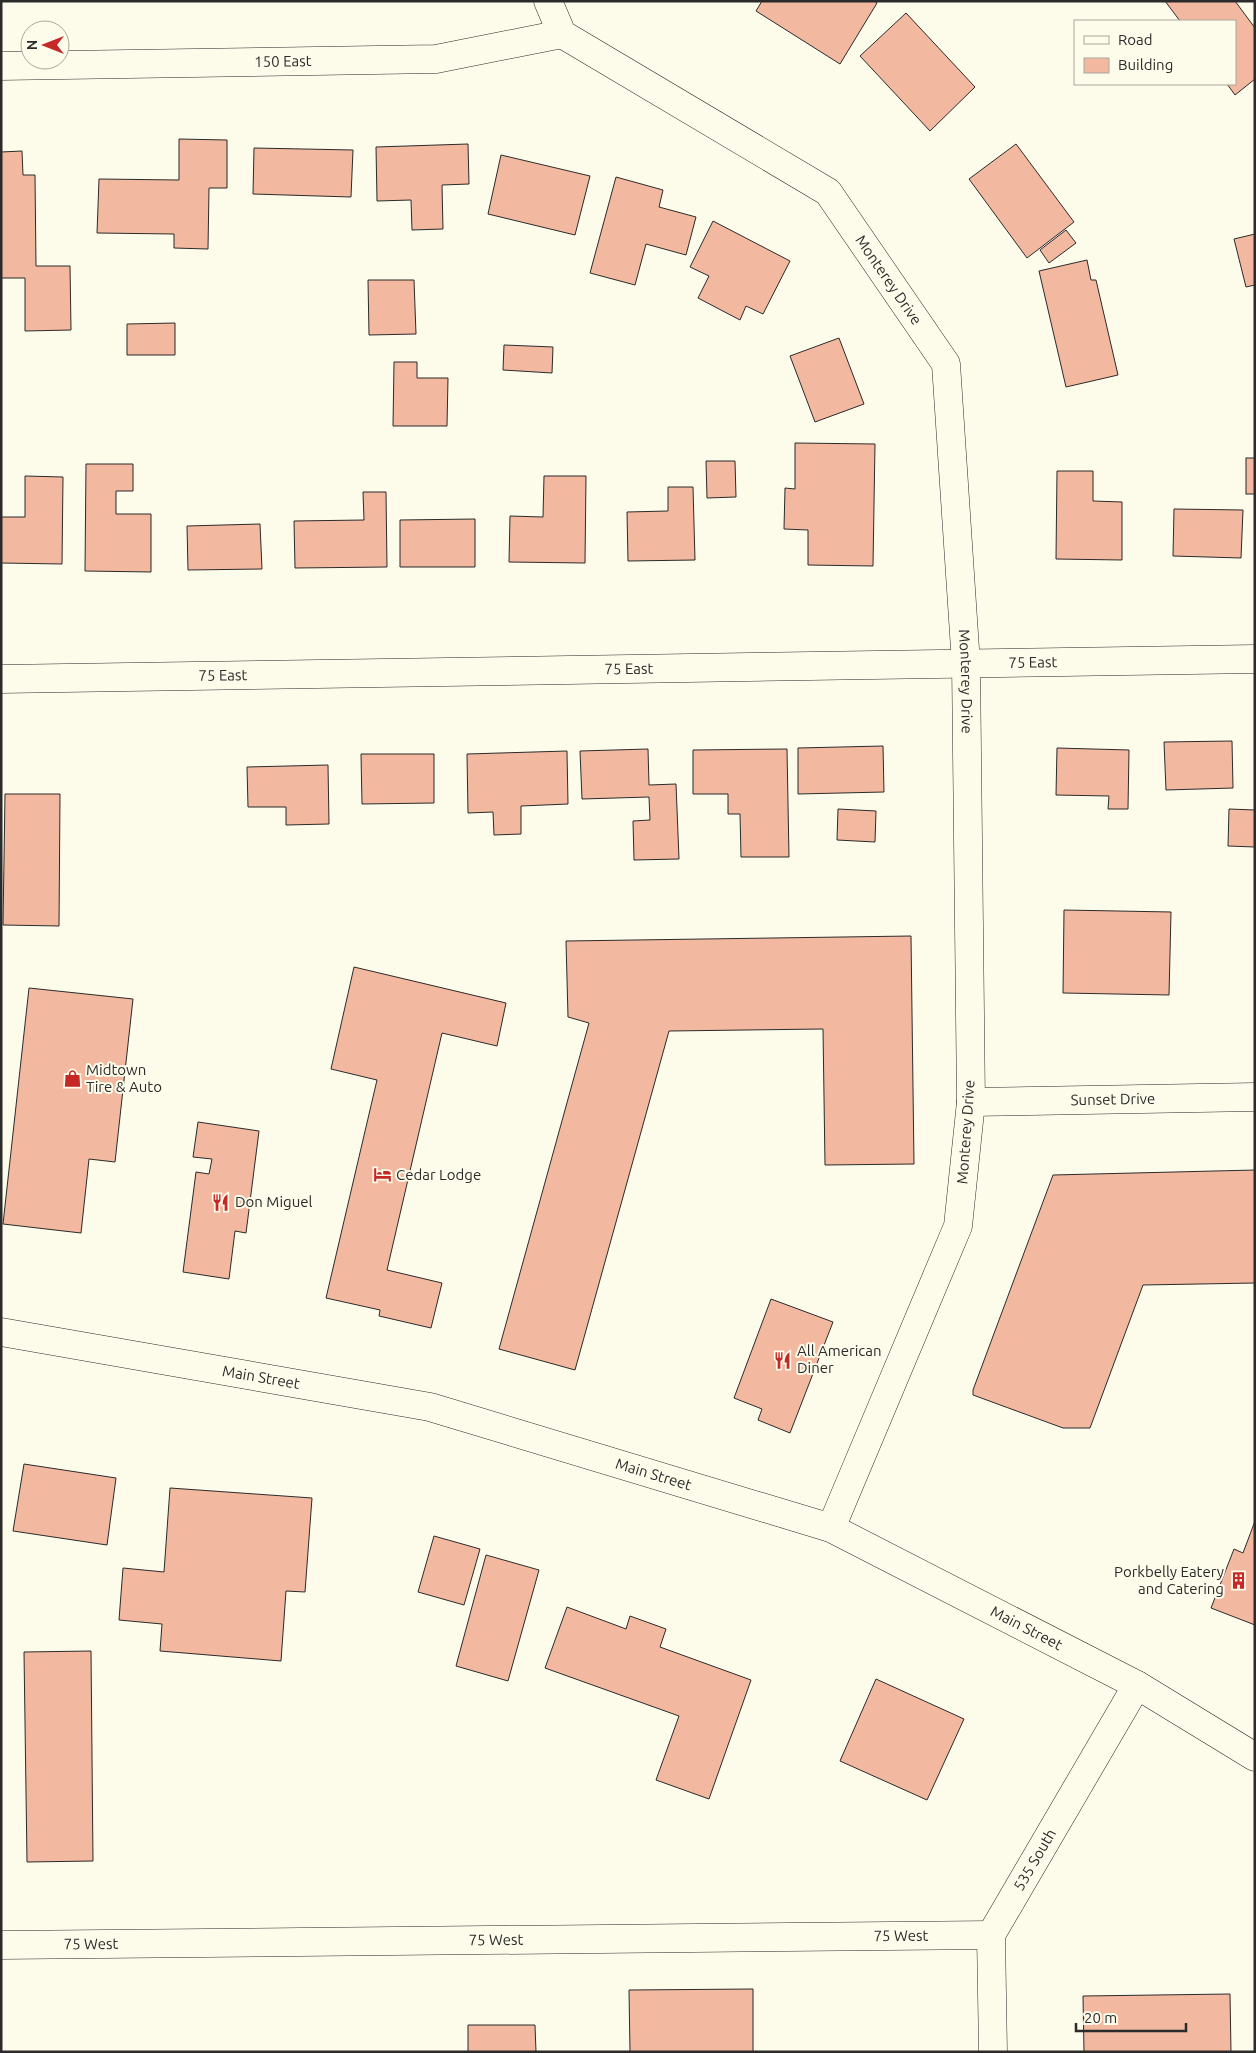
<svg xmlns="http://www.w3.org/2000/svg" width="1256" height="2053" font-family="Ubuntu,sans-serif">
<rect width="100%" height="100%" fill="#fdfbea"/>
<g fill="#f2b8a0" stroke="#2b2b2b">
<polygon points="762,1 874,1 877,3 840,64 756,11"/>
<polygon points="1165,1 1235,1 1255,28 1255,79 1235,95 1227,84 1235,84 1235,21 1180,21"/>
<polygon points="906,13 975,87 930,131 860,56"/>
<polygon points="179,139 227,140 227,188 209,188 208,249 174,248 174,234 97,233 99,179 179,180"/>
<polygon points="468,144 469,184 442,185 443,229 412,230 411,200 377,201 376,147"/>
<polygon points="1016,144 1074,222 1027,258 969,179"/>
<polygon points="254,148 353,150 351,197 253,194"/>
<polygon points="22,151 23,175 35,175 36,266 70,266 71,330 25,331 25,278 1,278 1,152"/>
<polygon points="501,155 590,176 575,235 488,214"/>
<polygon points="616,177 663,190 659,207 696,217 686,255 646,244 635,285 590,273"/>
<polygon points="713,221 790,261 763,314 746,306 740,320 698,298 709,276 690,267"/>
<polygon points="1066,230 1076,243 1049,263 1040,250"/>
<polygon points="1255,234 1255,285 1246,287 1234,239"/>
<polygon points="1087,260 1091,280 1096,280 1118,375 1066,387 1039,271"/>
<polygon points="368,280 414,280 416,334 369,335"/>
<polygon points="175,323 175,355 127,355 127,324"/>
<polygon points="839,338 864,404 815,422 790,356"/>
<polygon points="504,345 553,347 552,373 503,370"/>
<polygon points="394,362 417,362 417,378 448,378 447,426 393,426"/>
<polygon points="795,443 875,444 873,566 808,565 808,530 784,529 785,488 795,489"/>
<rect x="1246" y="458" width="9" height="36"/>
<polygon points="706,461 735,461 736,497 707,498"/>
<polygon points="86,464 133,464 133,491 116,491 116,514 151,514 151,572 85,571"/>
<polygon points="1057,471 1093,471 1093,501 1122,502 1122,560 1056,559"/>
<polygon points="25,476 63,477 62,564 1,563 1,517 25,517"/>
<polygon points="544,476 586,476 585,563 509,562 510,516 543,517"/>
<polygon points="668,487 693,487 695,560 628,561 627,512 668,511"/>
<polygon points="363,492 386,492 387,567 295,568 294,521 364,520"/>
<polygon points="1174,509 1243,510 1241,558 1173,556"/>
<polygon points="475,519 475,567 400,567 400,520"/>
<polygon points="260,524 262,569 188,570 187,526"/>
<polygon points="1232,741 1233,788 1166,790 1164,742"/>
<polygon points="883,746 884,792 798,794 798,748"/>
<polygon points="1057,748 1129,750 1128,809 1108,809 1109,796 1056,795"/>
<polygon points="648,749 649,785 676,784 679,859 634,860 633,821 650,820 649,797 582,799 580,751"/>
<polygon points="787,749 789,857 741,857 740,814 728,814 728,794 693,794 693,750"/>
<polygon points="567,751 568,804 521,806 521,834 494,835 493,812 468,813 467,754"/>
<polygon points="361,754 434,754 434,803 362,804"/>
<polygon points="328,765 329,824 286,825 286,807 248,807 247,767"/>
<polygon points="5,794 60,794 59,926 3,925"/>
<polygon points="838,809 876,811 875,842 837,840"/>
<polygon points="1229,809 1255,810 1255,847 1228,846"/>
<polygon points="1064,910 1171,912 1169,995 1063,993"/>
<polygon points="911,936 914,1164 825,1165 823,1029 669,1031 575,1370 499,1349 589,1023 568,1017 566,941"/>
<polygon points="354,967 506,1003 497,1046 442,1033 387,1270 442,1283 431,1328 379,1316 380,1310 326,1298 377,1080 331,1069"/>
<polygon points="29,988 133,999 115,1162 89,1159 81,1233 3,1224"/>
<polygon points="198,1122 259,1131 246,1233 235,1231 229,1279 183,1272 196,1172 209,1174 212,1159 193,1157"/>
<polygon points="1255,1170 1255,1283 1143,1285 1090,1428 1063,1428 973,1395 973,1390 1053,1175"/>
<polygon points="771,1299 833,1322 790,1433 758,1420 762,1409 734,1398"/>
<polygon points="24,1464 116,1478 107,1545 13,1531"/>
<polygon points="170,1488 312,1498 305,1592 286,1591 281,1661 160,1651 162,1624 119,1620 123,1568 164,1572"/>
<polygon points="1255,1521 1255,1625 1211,1608 1234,1549 1243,1553"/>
<polygon points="434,1536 480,1549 464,1605 418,1592"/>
<polygon points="486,1555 539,1570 508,1681 456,1666"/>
<polygon points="567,1607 626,1629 630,1616 666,1629 660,1647 751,1680 709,1799 656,1780 679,1716 545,1668"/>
<polygon points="91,1651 93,1861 27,1862 24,1652"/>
<polygon points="876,1679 964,1719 927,1800 840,1761"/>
<polygon points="753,1989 753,2052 630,2052 629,1990"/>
<polygon points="1230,1994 1231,2052 1084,2052 1083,1996"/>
<polygon points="468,2025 535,2025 536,2052 468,2052"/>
</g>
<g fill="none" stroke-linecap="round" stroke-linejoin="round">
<defs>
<g id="street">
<path id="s1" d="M548,1L562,34L828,192L946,364L966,664L971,1102L958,1226L831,1528"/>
<path id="s2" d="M1,66L436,59L562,34"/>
<path id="s3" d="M1,679L1255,659"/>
<path id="s4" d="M971,1102L1255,1097"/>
<path id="s5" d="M1,1945L991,1935"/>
<path id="s6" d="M993,2052L991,1935L1137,1685"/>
</g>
<g id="primary">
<path id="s7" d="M1,1332L430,1407L831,1528L1137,1685L1255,1757"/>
</g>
</defs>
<use href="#street" stroke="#2b2b2b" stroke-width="29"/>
<use href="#primary" stroke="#2b2b2b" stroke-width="29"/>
<use href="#street" stroke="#fdfbea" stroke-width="28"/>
<use href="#primary" stroke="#fdfbea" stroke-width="28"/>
</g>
<defs>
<symbol id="shop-bare" viewBox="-9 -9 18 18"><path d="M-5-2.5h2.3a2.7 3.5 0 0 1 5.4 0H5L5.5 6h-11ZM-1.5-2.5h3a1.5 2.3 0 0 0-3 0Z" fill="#c62828" stroke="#fdfbea" stroke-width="2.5" paint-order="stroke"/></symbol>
<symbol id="hotel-bare" viewBox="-9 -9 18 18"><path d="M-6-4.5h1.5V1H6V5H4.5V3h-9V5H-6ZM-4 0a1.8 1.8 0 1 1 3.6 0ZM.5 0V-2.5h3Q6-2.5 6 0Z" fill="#c62828" stroke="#fdfbea" stroke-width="2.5" paint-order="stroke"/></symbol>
<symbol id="restaurant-bare" viewBox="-9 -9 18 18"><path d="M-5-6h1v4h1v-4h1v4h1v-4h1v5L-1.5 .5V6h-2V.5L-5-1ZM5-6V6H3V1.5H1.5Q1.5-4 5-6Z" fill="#c62828" stroke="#fdfbea" stroke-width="2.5" paint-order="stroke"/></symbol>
<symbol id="building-bare" viewBox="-9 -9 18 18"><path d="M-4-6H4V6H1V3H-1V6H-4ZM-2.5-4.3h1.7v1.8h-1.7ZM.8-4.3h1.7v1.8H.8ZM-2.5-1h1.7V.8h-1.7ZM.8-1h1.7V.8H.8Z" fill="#c62828" stroke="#fdfbea" stroke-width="2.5" paint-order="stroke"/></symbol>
</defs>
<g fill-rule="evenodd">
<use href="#shop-bare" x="60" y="1066" width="25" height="25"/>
<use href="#hotel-bare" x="370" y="1162" width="25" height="25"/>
<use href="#restaurant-bare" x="208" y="1190" width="25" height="25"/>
<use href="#restaurant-bare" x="770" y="1348" width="25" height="25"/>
<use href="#building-bare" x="1226" y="1568" width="25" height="25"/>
</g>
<g text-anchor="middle" stroke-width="4" stroke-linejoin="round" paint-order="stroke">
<g font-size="15" fill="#2b2b2b" stroke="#fdfbea">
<text dy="5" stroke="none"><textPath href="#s2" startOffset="282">150 East</textPath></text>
<text dy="5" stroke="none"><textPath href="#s1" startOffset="452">Monterey Drive</textPath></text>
<text dy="5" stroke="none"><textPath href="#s3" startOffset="1032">75 East</textPath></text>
<text dy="5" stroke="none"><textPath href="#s3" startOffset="628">75 East</textPath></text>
<text dy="5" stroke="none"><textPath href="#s3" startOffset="222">75 East</textPath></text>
<text dy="5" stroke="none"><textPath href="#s1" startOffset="872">Monterey Drive</textPath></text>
<text dy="5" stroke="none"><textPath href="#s4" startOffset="142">Sunset Drive</textPath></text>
<text transform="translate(966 1132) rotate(-86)" y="5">Monterey Drive</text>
<text dy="5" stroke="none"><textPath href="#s7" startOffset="264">Main Street</textPath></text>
<text dy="5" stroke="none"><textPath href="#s7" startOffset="669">Main Street</textPath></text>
<text dy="5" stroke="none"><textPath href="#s7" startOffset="1074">Main Street</textPath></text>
<text dy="5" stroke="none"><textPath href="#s6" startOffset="204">535 South</textPath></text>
<text dy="5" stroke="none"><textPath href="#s5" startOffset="900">75 West</textPath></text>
<text dy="5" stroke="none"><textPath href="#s5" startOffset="495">75 West</textPath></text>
<text dy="5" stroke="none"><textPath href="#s5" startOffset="90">75 West</textPath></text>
</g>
<g font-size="15" fill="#2b2b2b" stroke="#fdfbea" text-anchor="start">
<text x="86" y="1075">Midtown<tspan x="86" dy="17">Tire &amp; Auto</tspan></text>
<text x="396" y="1180">Cedar Lodge</text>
<text x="235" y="1207">Don Miguel</text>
<text x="797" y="1356">All American<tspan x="797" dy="17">Diner</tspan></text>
<text x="1224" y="1577" text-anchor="end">Porkbelly Eatery<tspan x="1224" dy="17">and Catering</tspan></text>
</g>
</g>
<rect width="1256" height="2053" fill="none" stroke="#2b2b2b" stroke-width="5"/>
<rect x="1074" y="20" width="162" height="65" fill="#fdfbea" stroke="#a9a89e"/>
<rect x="1084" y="36" width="25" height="8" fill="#fdfbea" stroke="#a9a89e"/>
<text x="1118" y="45" font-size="15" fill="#2b2b2b">Road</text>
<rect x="1084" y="58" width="25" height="15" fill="#f2b8a0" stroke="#a9a89e"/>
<text x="1118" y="70" font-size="15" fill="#2b2b2b">Building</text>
<g transform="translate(45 45) rotate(270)"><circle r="24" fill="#fdfbea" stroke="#a9a89e"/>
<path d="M0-4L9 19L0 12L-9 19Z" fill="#c62828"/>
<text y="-8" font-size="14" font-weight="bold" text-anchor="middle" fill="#2b2b2b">N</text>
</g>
<path d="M1076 2023v8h110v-8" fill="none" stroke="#2b2b2b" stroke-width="2.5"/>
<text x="1084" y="2023" font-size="15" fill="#2b2b2b" stroke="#fdfbea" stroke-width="4" paint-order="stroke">20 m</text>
</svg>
